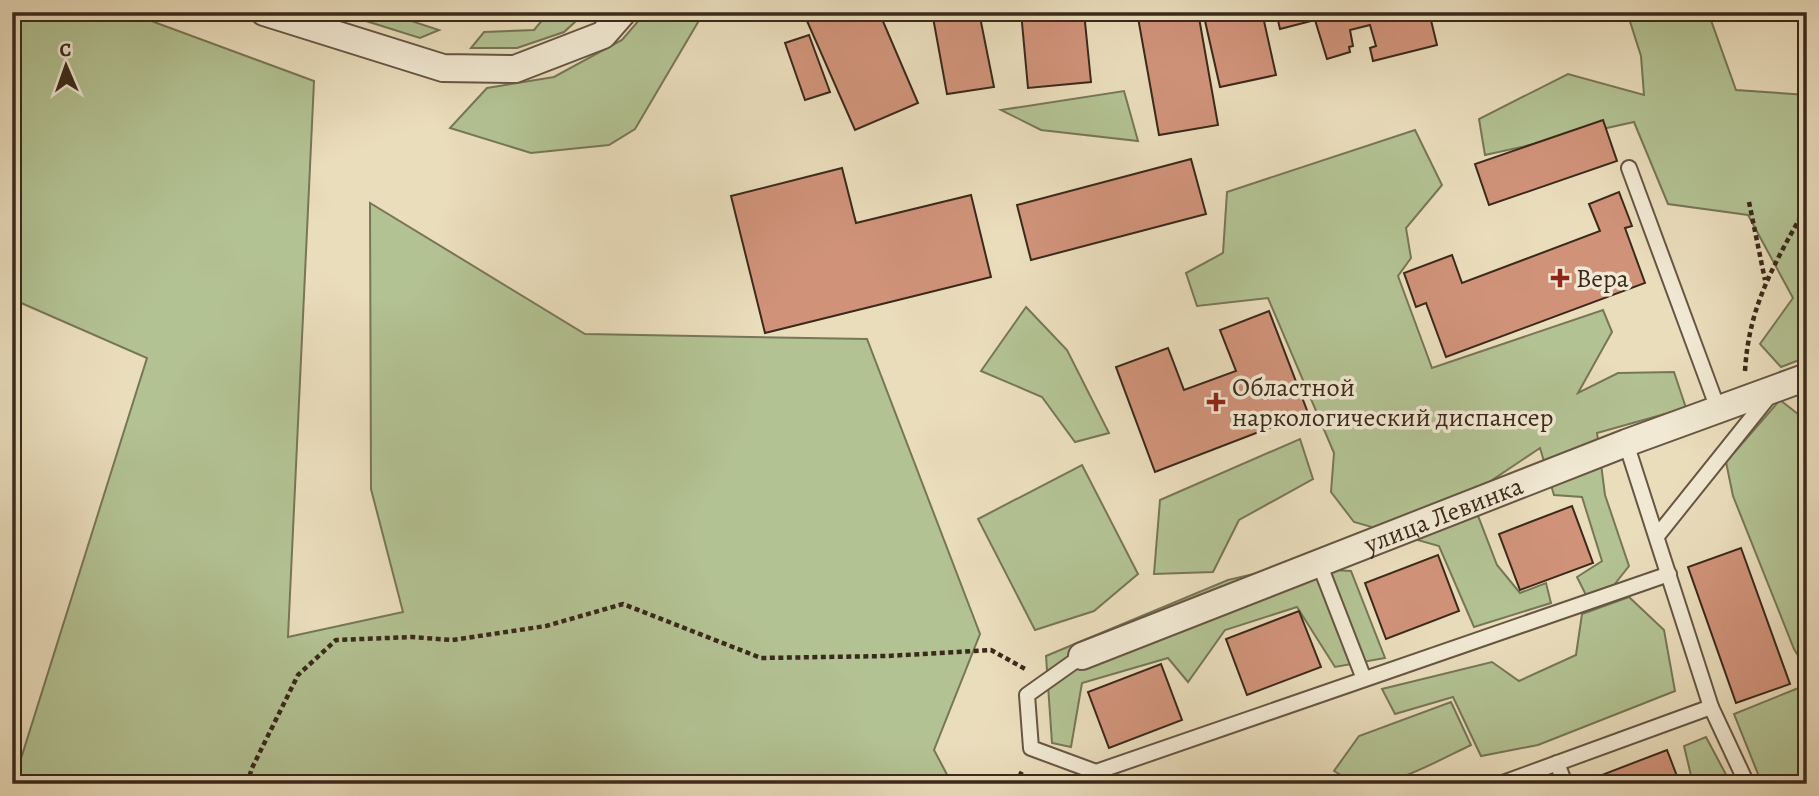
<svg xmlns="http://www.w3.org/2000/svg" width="1819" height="796" font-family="Alegreya,serif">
<rect width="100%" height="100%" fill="#eaddbc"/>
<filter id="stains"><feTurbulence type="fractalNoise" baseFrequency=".00286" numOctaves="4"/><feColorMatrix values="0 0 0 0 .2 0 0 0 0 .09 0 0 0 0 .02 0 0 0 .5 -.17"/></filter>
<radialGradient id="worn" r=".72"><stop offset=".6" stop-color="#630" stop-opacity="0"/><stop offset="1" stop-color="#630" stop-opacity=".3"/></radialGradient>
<g fill="#b3c293" stroke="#777657" stroke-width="2">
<polygon points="12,12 127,12 314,81 288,637 403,612 371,489 370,203 585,334 867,339 980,634 934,750 952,784 13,784 147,358 12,299"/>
<polygon points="337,12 384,12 439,30 420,38"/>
<polygon points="554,12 586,12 564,32 517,48 471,48 484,32 534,30 544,18"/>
<polygon points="646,12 704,12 635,129 609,145 531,153 450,128 487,88 554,77 622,40"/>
<polygon points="1627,12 1708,12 1736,90 1807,95 1807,357 1781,367 1760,344 1793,298 1748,215 1668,204 1634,122 1485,155 1479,119 1568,74 1644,95 1641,56"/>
<polygon points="1124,91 1138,141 1041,130 1001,110"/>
<polygon points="1415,130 1442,185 1406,228 1411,258 1398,276 1432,368 1603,310 1612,332 1578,393 1618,373 1674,372 1686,408 1597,433 1605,495 1629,566 1614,585 1586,595 1577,577 1602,561 1582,497 1554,495 1540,448 1470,495 1497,565 1520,593 1546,583 1551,603 1474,627 1439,546 1354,522 1331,492 1334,453 1268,298 1197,306 1186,273 1223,253 1227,192"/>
<polygon points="1026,307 1067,350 1109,433 1075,442 1042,397 981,371"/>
<polygon points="1780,400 1807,421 1807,670 1794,649 1733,496 1726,462"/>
<polygon points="1300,439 1313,479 1239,520 1213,572 1154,574 1160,500"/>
<polygon points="1082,465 1138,574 1094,611 1035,630 978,519"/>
<polygon points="1284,567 1351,571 1385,658 1335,667 1297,607 1225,630 1188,682 1168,658 1082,683 1071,747 1052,743 1046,656 1228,580"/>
<polygon points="1629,597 1664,630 1675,691 1538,745 1481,756 1453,697 1395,714 1382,689 1492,662 1519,681 1576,655 1582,614"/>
<polygon points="1801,687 1807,692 1807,784 1762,784 1734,714"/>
<path d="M1451,702L1471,745C1441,759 1390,789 1358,784C1350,782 1341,775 1334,771L1359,736Z"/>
<polygon points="1706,737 1731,784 1693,784 1684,746"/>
</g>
<g fill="#d0937a" stroke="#3b291b" stroke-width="2">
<polygon points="826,12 879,12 918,103 855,130 807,21"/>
<polygon points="932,12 979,12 994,87 947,94"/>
<polygon points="1021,12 1084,12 1091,82 1028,88"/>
<polygon points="1137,12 1198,12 1218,125 1159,135"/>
<polygon points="1203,12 1262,12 1276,75 1220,87"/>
<polygon points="1276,12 1429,12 1437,45 1373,61 1370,48 1376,46 1370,25 1350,30 1353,46 1349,47 1350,52 1327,59 1315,20 1280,29"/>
<polygon points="809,35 830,92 805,100 785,43"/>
<polygon points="1603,120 1617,161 1489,205 1475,164"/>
<polygon points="1191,159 1206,214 1031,260 1017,205"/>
<polygon points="842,168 856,223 971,195 991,277 765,333 731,196"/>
<polygon points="1619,192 1632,226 1625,228 1645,283 1446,357 1426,303 1416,307 1404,273 1452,255 1462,283 1600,231 1589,204"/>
<polygon points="1269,311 1308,413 1155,472 1116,367 1168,348 1184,390 1236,371 1220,330"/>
<polygon points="1572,506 1593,563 1520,590 1499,534"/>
<polygon points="1741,548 1790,684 1736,703 1688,567"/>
<polygon points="1438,555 1459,611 1386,639 1365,583"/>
<polygon points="1299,611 1321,667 1247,695 1226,639"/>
<polygon points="1161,664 1182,720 1109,748 1088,692"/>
<polygon points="1667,750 1680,784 1596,784 1594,778"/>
</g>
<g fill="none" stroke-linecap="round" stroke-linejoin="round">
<defs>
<g id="service">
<polyline points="1629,168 1718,409"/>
<polyline points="1626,443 1711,707"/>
<polyline points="1657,536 1770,395"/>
<polyline points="1319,563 1364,679"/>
<polyline points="1082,656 1027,695 1031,748 1096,772 1100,784"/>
<polyline points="1557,763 1565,784"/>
<polyline points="1096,772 1669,574"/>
<polyline points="1500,784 1711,707 1747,784"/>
</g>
<g id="minor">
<polyline points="264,12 443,68 515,69 603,35 623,12"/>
<path id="s1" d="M1082,656L1626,443L1807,377"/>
</g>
</defs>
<use href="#service" stroke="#675643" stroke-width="18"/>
<use href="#minor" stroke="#675643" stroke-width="30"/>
<g stroke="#3b291b" stroke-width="4.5" stroke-dasharray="5 3.5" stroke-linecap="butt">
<polyline points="1749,202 1765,280"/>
<path d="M1745,371C1749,303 1776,262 1807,205"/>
<polyline points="247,784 252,768 298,675 336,640 412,637 452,640 546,626 623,604 761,658 887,656 991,650 1027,670"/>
<polyline points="1016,784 1023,769"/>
</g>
<use href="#service" stroke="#f1e9d3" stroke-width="14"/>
<use href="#minor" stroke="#f1e9d3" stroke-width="26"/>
</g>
<g fill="#8f2418" stroke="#f1e9d3" stroke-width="2.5">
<path d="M1556.5 267.5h7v7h7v7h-7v7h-7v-7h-7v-7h7z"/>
<path d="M1212.5 391.5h7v7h7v7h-7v7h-7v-7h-7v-7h7z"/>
</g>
<g text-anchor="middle" stroke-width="7" stroke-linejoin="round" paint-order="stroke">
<g font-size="26" fill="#3b291b" stroke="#f1e9d3" text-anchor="start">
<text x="1576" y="287">Вера</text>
<text x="1232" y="396">Областной<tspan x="1232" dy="30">наркологический диспансер</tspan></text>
</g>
<g font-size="26" fill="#3b291b" stroke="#f1e9d3">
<text dy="9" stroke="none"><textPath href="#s1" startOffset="388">улица Левинка</textPath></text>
</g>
</g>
<rect width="1819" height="796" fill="none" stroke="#eaddbc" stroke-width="42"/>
<rect x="14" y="14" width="1791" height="768" fill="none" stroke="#3b291b" stroke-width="3.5"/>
<rect x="21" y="21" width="1777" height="754" fill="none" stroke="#3b291b" stroke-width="2"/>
<g transform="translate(66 66) rotate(358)" stroke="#f1e9d3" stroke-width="5" paint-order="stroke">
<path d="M0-5L12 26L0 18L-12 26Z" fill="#3b291b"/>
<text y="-10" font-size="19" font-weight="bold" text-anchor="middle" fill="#3b291b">С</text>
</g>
<rect width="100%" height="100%" filter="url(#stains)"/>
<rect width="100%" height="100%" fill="url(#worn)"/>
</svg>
